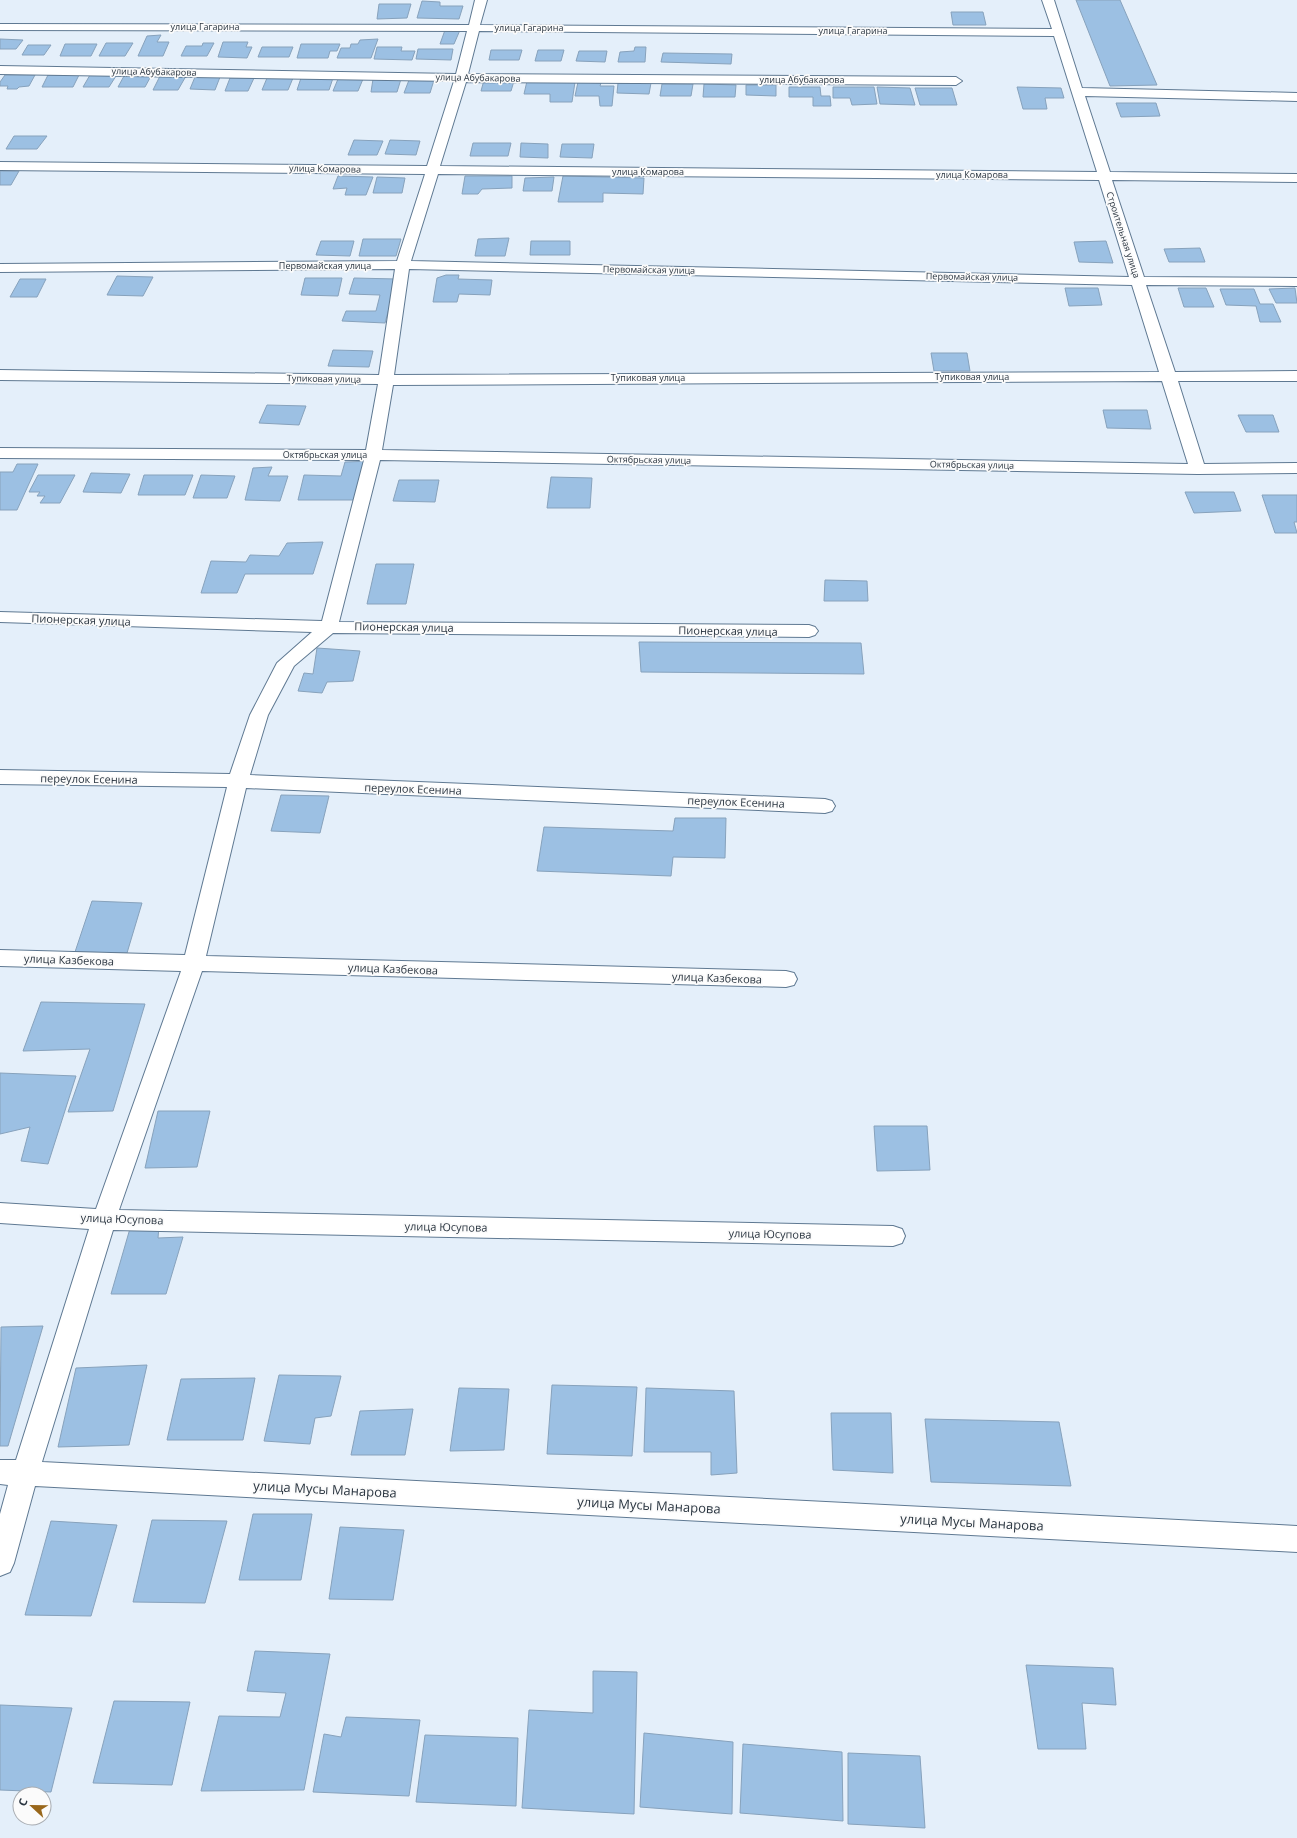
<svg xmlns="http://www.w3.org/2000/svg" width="1297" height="1838" font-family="'Open Sans',sans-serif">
<rect width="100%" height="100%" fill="#e4effa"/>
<g fill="#9cc0e3" stroke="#87a2bc">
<polygon points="1076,0 1120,0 1157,85 1110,86"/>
<polygon points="422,1 440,2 440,6 463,6 459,19 417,18"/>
<polygon points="379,4 411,4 407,18 377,19"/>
<polygon points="951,12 983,12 986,25 953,25"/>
<polygon points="445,30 460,30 454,44 440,44"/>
<polygon points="161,35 157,42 169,42 163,56 138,56 147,36"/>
<polygon points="0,39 23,40 16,49 0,49"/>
<polygon points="378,39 371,58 337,58 341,48 350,48 351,44 358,44 360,40"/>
<polygon points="223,42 248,42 246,47 252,47 247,58 218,57"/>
<polygon points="106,43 133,43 125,56 99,56"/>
<polygon points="203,43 214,43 207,56 181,56 186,46 202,46"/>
<polygon points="65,44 97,44 91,56 60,56"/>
<polygon points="301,44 340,44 337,51 330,51 328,58 297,58"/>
<polygon points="28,45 51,45 44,55 22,55"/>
<polygon points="262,47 293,47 289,57 258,57"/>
<polygon points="377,47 402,47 401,51 415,51 412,60 374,59"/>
<polygon points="635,47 646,47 645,62 618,62 620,52 634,51"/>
<polygon points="418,49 453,49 451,60 416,59"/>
<polygon points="491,50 522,50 519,60 489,60"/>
<polygon points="538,50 564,50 561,61 535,61"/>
<polygon points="579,51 607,51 605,62 576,61"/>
<polygon points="663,53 732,54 731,64 661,62"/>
<polygon points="5,75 35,75 29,86 19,87 17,89 7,89 8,86 0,86 0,82"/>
<polygon points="48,75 79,75 73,87 42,87"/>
<polygon points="90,75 116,76 109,87 83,87"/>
<polygon points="124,76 151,76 145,87 118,87"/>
<polygon points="160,76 186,76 178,90 153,90"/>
<polygon points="195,77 220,77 215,90 190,89"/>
<polygon points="230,78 254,78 248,91 225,91"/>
<polygon points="267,78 293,78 288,90 262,90"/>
<polygon points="301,78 333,78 329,90 297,90"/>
<polygon points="338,79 363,79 358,91 333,91"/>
<polygon points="373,79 401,79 397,92 371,92"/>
<polygon points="409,80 434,80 430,93 404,93"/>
<polygon points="484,80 514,81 511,91 481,91"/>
<polygon points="527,81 575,82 572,102 550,102 550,94 524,94"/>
<polygon points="578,82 601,83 600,86 614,86 612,106 600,106 599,96 575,96"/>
<polygon points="618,83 651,83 649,94 617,93"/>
<polygon points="662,84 693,84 691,96 660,96"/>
<polygon points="704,84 736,85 735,97 703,97"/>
<polygon points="746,85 776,85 776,96 746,95"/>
<polygon points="789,87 820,87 821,96 830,96 831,106 813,106 813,97 789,97"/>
<polygon points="833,87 874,87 877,104 852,105 850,98 833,98"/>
<polygon points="877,87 910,88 915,105 880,104"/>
<polygon points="1017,87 1061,88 1064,98 1045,98 1047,109 1023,109"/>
<polygon points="915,88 952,88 957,105 920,105"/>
<polygon points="1116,103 1156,103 1160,116 1121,117"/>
<polygon points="14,136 47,136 37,149 6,149"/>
<polygon points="354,140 383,141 377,155 348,155"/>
<polygon points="390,140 420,141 416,155 385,154"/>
<polygon points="473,143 511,143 508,156 470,156"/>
<polygon points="521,143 548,144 548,158 520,157"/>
<polygon points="562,144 594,144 592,158 560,157"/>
<polygon points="0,171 19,171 11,185 0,185"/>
<polygon points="338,176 373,177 366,195 345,195 347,188 333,189"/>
<polygon points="465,176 512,176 512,188 482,189 478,194 462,194"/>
<polygon points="563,176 644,178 643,194 603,193 603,202 558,202"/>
<polygon points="377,177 405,178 402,193 373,193"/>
<polygon points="554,177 552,191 523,191 525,178"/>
<polygon points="509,238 505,256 475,256 478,239"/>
<polygon points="363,239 401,239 396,256 359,256"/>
<polygon points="321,241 354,241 350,256 316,255"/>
<polygon points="531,241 570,241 570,255 530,255"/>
<polygon points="1106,241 1113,263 1079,262 1074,242"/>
<polygon points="1200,248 1205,262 1169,262 1164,249"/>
<polygon points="446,275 459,275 458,279 492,280 490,295 459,294 457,302 433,302 437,278"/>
<polygon points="117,276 153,277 143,296 107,295"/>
<polygon points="305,278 342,278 338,296 301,295"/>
<polygon points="354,278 397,279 385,323 342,321 346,311 376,311 380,295 349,294"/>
<polygon points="20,279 46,279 37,297 10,297"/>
<polygon points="1065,288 1098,288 1102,305 1069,306"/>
<polygon points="1178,288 1206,288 1214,307 1184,307"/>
<polygon points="1295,288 1297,303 1276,303 1269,289"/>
<polygon points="1220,289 1254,289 1260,304 1273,304 1281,322 1260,322 1256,306 1226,305"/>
<polygon points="333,350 373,351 369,367 328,366"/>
<polygon points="931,353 967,353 970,371 934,371"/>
<polygon points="267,405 306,406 299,425 259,423"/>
<polygon points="1103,410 1147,410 1151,429 1107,428"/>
<polygon points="1238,415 1273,415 1279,432 1246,432"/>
<polygon points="373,461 361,500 298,500 304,475 341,476 345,462"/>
<polygon points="17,464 38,464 17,510 0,510 0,472 13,472"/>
<polygon points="272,467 268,476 288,476 280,501 245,500 253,468"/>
<polygon points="91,473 130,474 121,493 83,492"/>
<polygon points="38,475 75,475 60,503 40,503 45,496 37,496 40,492 29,492"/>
<polygon points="144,475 193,475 185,495 138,495"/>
<polygon points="201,475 235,476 227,498 193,498"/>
<polygon points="551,477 592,478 590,508 547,508"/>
<polygon points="399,480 439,480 435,502 393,501"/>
<polygon points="1185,492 1234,492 1241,511 1194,513"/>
<polygon points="1262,495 1297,495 1297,522 1294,522 1297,533 1275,533"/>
<polygon points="323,542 313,574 245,574 237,593 201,593 211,561 246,562 250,555 279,556 287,543"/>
<polygon points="376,564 414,564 406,604 367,604"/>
<polygon points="825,580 867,581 868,601 824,601"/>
<polygon points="639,642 861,643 864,674 641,672"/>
<polygon points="317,648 360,651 353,681 327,682 322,693 298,691 304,673 313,674"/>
<polygon points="281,795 329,796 320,833 271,831"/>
<polygon points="675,818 726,818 725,858 673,857 671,876 537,871 544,827 673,831"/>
<polygon points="92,901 142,903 127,953 75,952"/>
<polygon points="41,1002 145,1004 113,1111 68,1112 90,1049 23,1051"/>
<polygon points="0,1073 76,1076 48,1164 21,1161 30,1127 0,1134"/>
<polygon points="158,1111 210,1111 197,1167 145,1168"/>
<polygon points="874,1126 927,1126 930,1170 877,1171"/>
<polygon points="131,1225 159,1226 158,1238 183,1237 166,1294 111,1294"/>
<polygon points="43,1326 8,1446 0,1446 1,1327"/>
<polygon points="147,1365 129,1445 58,1447 76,1368"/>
<polygon points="279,1375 341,1376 331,1416 315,1418 310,1444 264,1441"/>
<polygon points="255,1378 243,1440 167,1440 181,1379"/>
<polygon points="552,1385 637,1387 632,1456 547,1454"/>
<polygon points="459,1388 509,1389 504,1450 450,1451"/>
<polygon points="646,1388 734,1391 737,1473 711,1475 711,1452 644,1452"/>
<polygon points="413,1409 405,1455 351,1455 360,1411"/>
<polygon points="831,1413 891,1413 893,1473 833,1470"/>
<polygon points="925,1419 1059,1422 1071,1486 931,1482"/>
<polygon points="253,1514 312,1514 301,1580 239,1580"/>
<polygon points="152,1520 227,1521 205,1603 133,1602"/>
<polygon points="51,1521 117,1525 91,1616 25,1615"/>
<polygon points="340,1527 404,1530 393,1600 329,1599"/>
<polygon points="255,1651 330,1654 304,1790 201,1791 219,1716 280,1717 286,1693 247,1691"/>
<polygon points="1026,1665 1113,1668 1116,1705 1082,1703 1086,1749 1038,1749"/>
<polygon points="593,1671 637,1672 634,1814 522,1808 529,1710 593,1713"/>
<polygon points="114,1701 190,1702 172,1785 93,1783"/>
<polygon points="0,1705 72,1708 51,1792 0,1790"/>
<polygon points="346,1717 420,1720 409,1796 313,1792 324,1734 341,1737"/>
<polygon points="644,1733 733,1742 732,1814 640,1807"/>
<polygon points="425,1735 518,1738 516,1806 416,1802"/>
<polygon points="743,1744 842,1752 843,1821 740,1813"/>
<polygon points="848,1753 920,1756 925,1828 848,1824"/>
</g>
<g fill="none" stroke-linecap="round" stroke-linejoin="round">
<defs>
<path id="minor" d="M475,0H487L480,25L1052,29L1042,0H1054L1082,88L1297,93V101L1085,96L1110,172L1297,174V182L1112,180L1144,277L1297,278V286L1146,285L1175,372L1297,371V381H1178L1204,464L1297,463V473L1198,474L380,460L339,622L809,625L815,627L818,631L815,635L809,637L333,633L294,666L268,715L250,775L825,799L832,801L835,806L832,811L825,813L246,788L206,956L786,971L794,973L797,979L794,985L786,987L202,971L119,1210L893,1226L902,1229L905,1236L902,1243L893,1246L113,1230L42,1462L1297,1526V1552L35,1486L14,1563L10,1572L0,1576V1514L8,1485L0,1484V1460H16L89,1229L0,1223V1203L96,1209L181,971L0,966V950L185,955L227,787L0,784V770L230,774L250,715L277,663L312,632L0,622V612L322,621L364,460L0,458V448L366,450L378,384L0,380V370L379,375L395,269L0,272V264L397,261L425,174L0,170V162L427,166L454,81L0,74V66L456,74L467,31L0,30V24L469,25ZM479,31L1054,36L1097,172L440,166L466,82L956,85L962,81L956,77L468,74ZM438,174L1099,180L1129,277L411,261ZM409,269L1132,285L1159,372L394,375ZM1162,381L1188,464L382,450L393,385Z"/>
</defs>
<use href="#minor" stroke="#5f7992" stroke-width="2"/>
<use href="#minor" fill="#fff" fill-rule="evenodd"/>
</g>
<g text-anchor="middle" stroke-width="3.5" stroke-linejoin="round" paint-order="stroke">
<g font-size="9" fill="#2b3641" stroke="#fbfbfb">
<text x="205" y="30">улица Гагарина</text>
<text x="529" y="31">улица Гагарина</text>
<text x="853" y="34">улица Гагарина</text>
<text transform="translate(154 72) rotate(1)" y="3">улица Абубакарова</text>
<text transform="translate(478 78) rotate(1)" y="3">улица Абубакарова</text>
<text x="802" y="83">улица Абубакарова</text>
<text transform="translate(325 169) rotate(1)" y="3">улица Комарова</text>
<text x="648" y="175">улица Комарова</text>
<text x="972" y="178">улица Комарова</text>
<text transform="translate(1123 235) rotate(72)" y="3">Строительная улица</text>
<text x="325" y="269">Первомайская улица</text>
<text transform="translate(649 270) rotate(1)" y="3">Первомайская улица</text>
<text transform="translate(972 277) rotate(1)" y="3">Первомайская улица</text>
<text x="972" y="380">Тупиковая улица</text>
<text x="648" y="381">Тупиковая улица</text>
<text transform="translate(324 379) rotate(1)" y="3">Тупиковая улица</text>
<text x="325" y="458">Октябрьская улица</text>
<text transform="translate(649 460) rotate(1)" y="3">Октябрьская улица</text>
<text transform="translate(972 465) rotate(1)" y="3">Октябрьская улица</text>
</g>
<g font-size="11" fill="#2b3641" stroke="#fbfbfb">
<text transform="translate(81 620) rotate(2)" y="4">Пионерская улица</text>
<text transform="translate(404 627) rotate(1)" y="4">Пионерская улица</text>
<text transform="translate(728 631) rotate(1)" y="4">Пионерская улица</text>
<text transform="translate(89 779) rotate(1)" y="4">переулок Есенина</text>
<text transform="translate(413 789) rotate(2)" y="4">переулок Есенина</text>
<text transform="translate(736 802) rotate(2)" y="4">переулок Есенина</text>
<text transform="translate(69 960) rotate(2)" y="4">улица Казбекова</text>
<text transform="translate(393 969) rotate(2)" y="4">улица Казбекова</text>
<text transform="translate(717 978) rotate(2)" y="4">улица Казбекова</text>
<text transform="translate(122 1219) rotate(2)" y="4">улица Юсупова</text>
<text transform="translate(446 1227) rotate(1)" y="4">улица Юсупова</text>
<text transform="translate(770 1234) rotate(1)" y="4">улица Юсупова</text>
</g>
<g font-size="13" fill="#2b3641" stroke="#fbfbfb">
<text transform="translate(325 1489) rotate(3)" y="5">улица Мусы Манарова</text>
<text transform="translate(649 1505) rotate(3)" y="5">улица Мусы Манарова</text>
<text transform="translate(972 1522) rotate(3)" y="5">улица Мусы Манарова</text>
</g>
</g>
<g transform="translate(32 1806) rotate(292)"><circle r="19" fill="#fbfbfb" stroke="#a8acb1"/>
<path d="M0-3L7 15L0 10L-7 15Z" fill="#99671b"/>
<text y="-6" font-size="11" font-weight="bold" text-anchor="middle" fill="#2b3641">С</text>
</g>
</svg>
